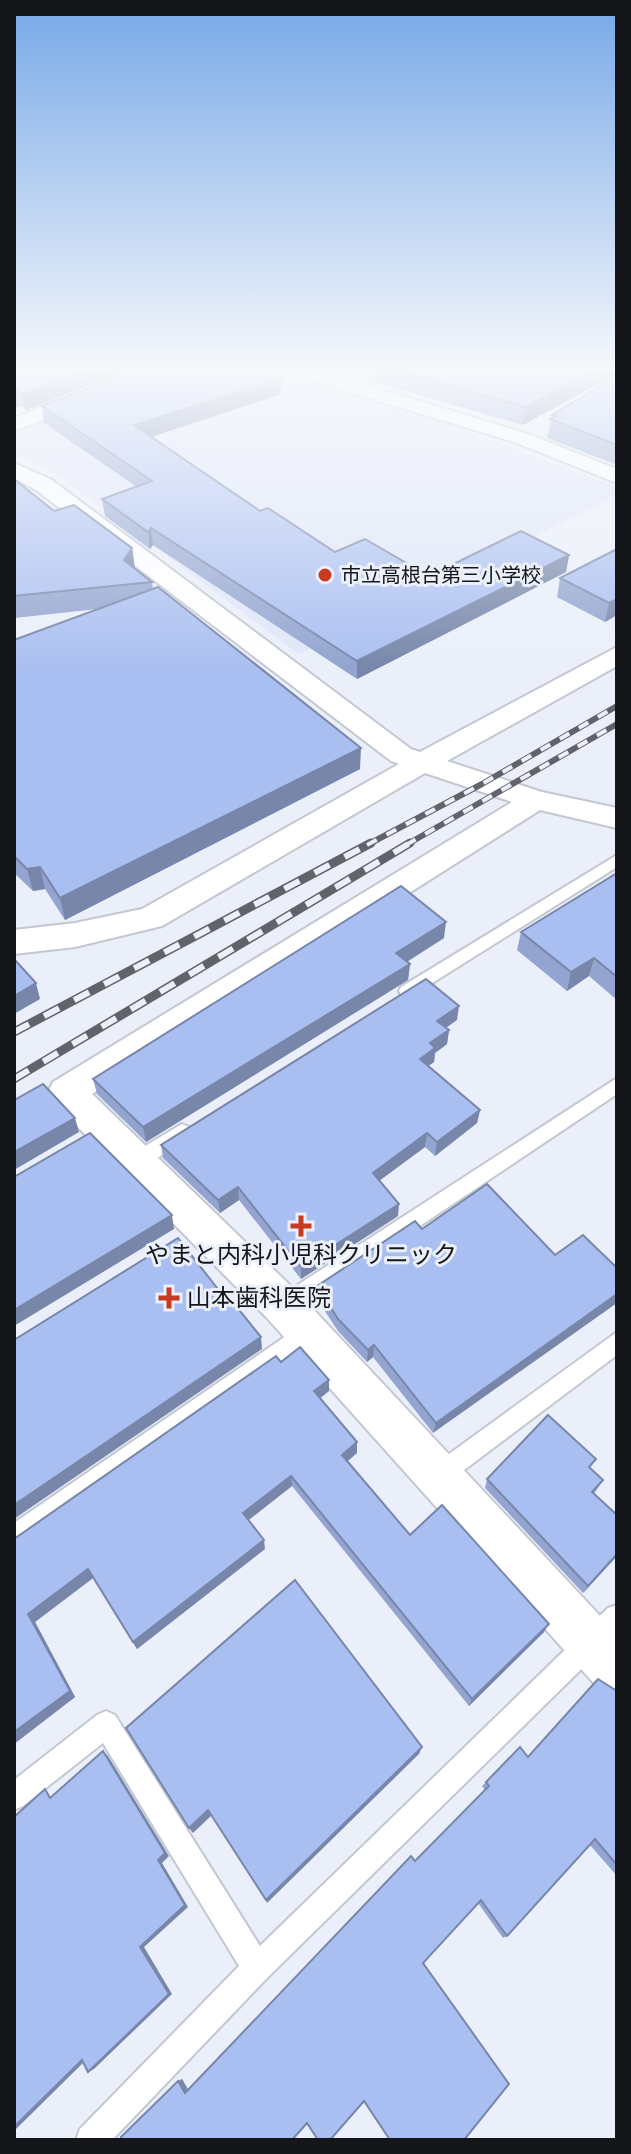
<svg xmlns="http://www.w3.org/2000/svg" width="631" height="2154" font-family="'Asap Condensed','Noto Sans JP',sans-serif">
<rect width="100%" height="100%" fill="#eaeff9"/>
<polygon fill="#dfe6f8" points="181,368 269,368 414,412 617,487 617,495 299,654 58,475 14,454 14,432"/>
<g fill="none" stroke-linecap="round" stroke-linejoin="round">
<defs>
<g id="service">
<polygon points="617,855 617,867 413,995 401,995 399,991 401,987"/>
<polygon points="617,1078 617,1094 290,1313 283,1315 276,1313 273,1306 276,1299"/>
<polygon points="182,1124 189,1127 191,1132 189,1137 144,1167 137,1169 130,1167 127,1161 130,1155"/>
<polygon points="305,1323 312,1326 316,1333 312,1340 14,1549 14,1523"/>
<polygon points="617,1332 617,1355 447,1483 439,1486 431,1483 428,1475 431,1467"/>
<polygon points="617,1605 617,1634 267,1978 112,2140 76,2140 80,2129 239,1966 103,1743 23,1806 14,1810 14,1780 97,1715 106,1711 115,1715 260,1946 608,1608"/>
</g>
<g id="minor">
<polygon points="142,368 169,368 167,372 14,431 14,418"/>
<polygon points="281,368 311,368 528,434 617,469 617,483 514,442 283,372"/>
<polygon points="14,463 52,480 411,749 420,752 617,647 617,666 447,761 542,792 617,808 617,828 540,810 92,1094 298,1293 617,1634 617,1696 599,1689 268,1319 53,1102 48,1092 53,1082 512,802 425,773 162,926 75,947 14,954 14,930 75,923 142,909 399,764 391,761 36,490 14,478"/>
</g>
</defs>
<use href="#service" stroke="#c2c7d1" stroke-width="4"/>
<use href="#minor" stroke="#c2c7d1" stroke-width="4"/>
<use href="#service" fill="#fff" fill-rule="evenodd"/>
<use href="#minor" fill="#fff" fill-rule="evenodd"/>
<defs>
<g id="rail-far1">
<polyline points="367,845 482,784 617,706"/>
<polyline points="406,845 617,724"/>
</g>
<g id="rail">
<polyline points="14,1032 371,843"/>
<polyline points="14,1079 410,843"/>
</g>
</defs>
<use href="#rail-far1" stroke="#606369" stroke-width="6"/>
<use href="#rail" stroke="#606369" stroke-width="9"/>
<use href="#rail-far1" stroke="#eaeff9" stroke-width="4" stroke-dasharray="11" stroke-linecap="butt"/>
<use href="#rail" stroke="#eaeff9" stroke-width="6" stroke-dasharray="17" stroke-linecap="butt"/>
</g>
<g fill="#92a4cf">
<polygon points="14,368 133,368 26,410 20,406 14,408"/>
<polygon points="370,368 617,368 523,425 370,381"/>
<polygon points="617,376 617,465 547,438 552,415"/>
<polygon points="281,394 151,437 260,511 335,552 429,576 569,555 566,572 357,679 153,545 150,549 105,516 102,499 137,487 44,423 42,406"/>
<polygon points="14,479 54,511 132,548 135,569 152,582 153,589 360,769 65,920 45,889 33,891 14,873 14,640 98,609 14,618"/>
<polygon points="617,549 617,615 605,622 557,597 560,578"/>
<polygon points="617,873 617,1000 589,976 567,991 517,950 521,932"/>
<polygon points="444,938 407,962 410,964 408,980 146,1142 97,1094 93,1079"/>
<polygon points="457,1020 446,1027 449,1030 447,1044 435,1053 434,1062 428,1066 480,1110 477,1123 435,1156 425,1147 379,1181 398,1216 301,1279 239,1200 220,1213 163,1158 161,1145"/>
<polygon points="422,1229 555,1255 433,1433 373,1357 367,1362 338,1331 317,1299 317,1286"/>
<polygon points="281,1362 329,1391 320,1398 357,1453 347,1461 410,1535 544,1632 469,1706 292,1486 248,1520 265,1549 137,1649 93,1578 35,1622 75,1697 14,1744 14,1539"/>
<polygon points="591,1469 603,1480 594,1494 617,1556 583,1593 485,1488 487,1479"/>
<polygon points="617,1691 617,1876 590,1845 507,1936 503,1938 478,1903 423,1963 364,2101 307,2123 121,2140 182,2079 188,2089 485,1790 482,1786 486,1782 528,1757"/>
</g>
<g fill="#7786a9">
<polygon points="90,368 133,368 26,410 23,394"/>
<polygon points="598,368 617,368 617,374 523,425 525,407"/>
<polygon points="281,378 281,394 136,442 134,425"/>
<polygon points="17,389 20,406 14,408 14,390"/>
<polygon points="151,528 153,545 150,549 148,532"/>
<polygon points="132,548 135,569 124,560"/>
<polygon points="569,555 566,572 357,679 357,661"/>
<polygon points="617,599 617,615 605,622 609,603"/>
<polygon points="361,748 360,769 65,920 60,898"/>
<polygon points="40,867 45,889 33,891 27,869"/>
<polygon points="446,922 444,938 395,969 396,953"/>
<polygon points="594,958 589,976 567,991 571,972"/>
<polygon points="410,964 408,980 146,1142 143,1127"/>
<polygon points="36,983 40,999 14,1014 14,996"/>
<polygon points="459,1006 457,1020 436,1035 437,1021"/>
<polygon points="449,1030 447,1044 435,1053 434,1062 418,1073 420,1059 430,1043"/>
<polygon points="480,1110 477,1123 435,1156 437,1142"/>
<polygon points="75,1118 79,1132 14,1170 14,1152"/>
<polygon points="427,1133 425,1147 372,1186 373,1173"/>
<polygon points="238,1187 239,1200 220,1213 218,1200"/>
<polygon points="399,1204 398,1216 301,1279 301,1267"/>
<polygon points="172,1215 174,1229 14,1326 14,1310"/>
<polygon points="617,1294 617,1303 433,1433 436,1423"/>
<polygon points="261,1337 262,1349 14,1519 14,1505"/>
<polygon points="374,1345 373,1357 367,1362 368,1350"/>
<polygon points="329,1380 329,1391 314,1403 314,1391"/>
<polygon points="357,1442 357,1453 342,1466 342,1455"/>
<polygon points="291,1476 292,1486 245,1523 243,1513"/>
<polygon points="264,1540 265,1549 137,1649 133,1642"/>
<polygon points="617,1554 617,1556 583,1593 588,1586"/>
<polygon points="88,1569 93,1578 35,1622 75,1697 14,1744 14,1732 28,1614"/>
<polygon points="549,1624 544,1632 469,1706 472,1699"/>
<polygon points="422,1747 419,1754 267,1903 266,1900"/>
<polygon points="103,1751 108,1756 169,1856 162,1863 188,1907 144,1947 172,1994 94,2069 88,2072 140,1947"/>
<polygon points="208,1810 211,1816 193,1833 189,1828"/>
<polygon points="88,2058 14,2131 14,2127 82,2060"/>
<polygon points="182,2079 188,2090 185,2093 178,2081"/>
</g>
<g fill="#aabff1" stroke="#7786a9" stroke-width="2">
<polygon points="14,368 90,368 23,394 17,389 14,390"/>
<polygon points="142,368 263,368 281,378 134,425 260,511 268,508 335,552 365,539 429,576 521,531 569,555 357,661 151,528 148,532 102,499 152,481 42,406"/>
<polygon points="390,368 598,368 525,407"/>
<polygon points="617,376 617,445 550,419 556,416 552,415"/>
<polygon points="14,479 54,511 74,505 132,548 124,560 152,582 14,596"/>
<polygon points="617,549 617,599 609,603 560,578"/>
<polygon points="158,587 361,748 60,898 40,867 27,869 14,856 14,640"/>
<polygon points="617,873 617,977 594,958 571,972 521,932"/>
<polygon points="401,886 446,922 396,953 410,964 143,1127 93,1079"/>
<polygon points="14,959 36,983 14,996"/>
<polygon points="426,979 459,1006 437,1021 449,1030 430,1043 435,1048 420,1059 480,1110 437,1142 427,1133 373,1173 399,1204 301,1267 238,1187 218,1200 161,1145"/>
<polygon points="43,1084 75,1118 14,1152 14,1097 16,1099"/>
<polygon points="90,1133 172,1215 14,1310 14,1177"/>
<polygon points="487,1184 555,1255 583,1235 617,1268 617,1294 436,1423 374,1345 368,1350 338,1319 317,1286 415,1221 422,1229"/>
<polygon points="178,1238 221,1293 224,1291 261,1337 14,1505 14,1340"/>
<polygon points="300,1347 329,1380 314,1391 357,1442 342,1455 410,1535 442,1505 549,1624 472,1699 291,1476 243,1513 264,1540 133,1642 88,1569 28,1614 70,1691 14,1732 14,1539 276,1356 281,1362"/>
<polygon points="548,1415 596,1459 589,1467 603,1480 592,1492 617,1515 617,1554 588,1586 487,1479"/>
<polygon points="295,1580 422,1747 266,1900 208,1810 189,1828 126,1728"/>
<polygon points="598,1679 617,1691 617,1865 595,1839 507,1936 481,1900 423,1963 509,2084 464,2140 390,2140 364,2101 330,2140 318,2140 307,2123 292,2140 121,2140 121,2137 178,2081 185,2093 411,1856 415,1861 489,1786 486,1782 520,1747 528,1757"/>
<polygon points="103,1751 165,1853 158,1860 185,1905 140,1947 169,1994 88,2072 82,2060 14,2127 14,1817 45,1789 50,1798"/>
</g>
<linearGradient id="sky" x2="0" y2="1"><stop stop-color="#77a8e7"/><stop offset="0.55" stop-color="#f6f8fc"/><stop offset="1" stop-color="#f6f8fc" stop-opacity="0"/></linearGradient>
<rect width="631" height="670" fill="url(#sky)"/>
<g fill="#c63b21" stroke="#eaeff9" stroke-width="3">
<circle cx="325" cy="575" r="8"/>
<path d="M297 1214h8v8h8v8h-8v8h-8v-8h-8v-8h8z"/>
<path d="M165 1286h8v8h8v8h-8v8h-8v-8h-8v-8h8z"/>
</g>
<g text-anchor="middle" stroke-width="6" stroke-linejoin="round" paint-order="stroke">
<g font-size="20" fill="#141619" stroke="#eaeff9" text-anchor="start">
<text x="341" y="582">市立高根台第三小学校</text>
</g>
<g font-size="24" fill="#141619" stroke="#eaeff9">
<text x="301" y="1263">やまと内科小児科クリニック</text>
<text x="187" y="1306" text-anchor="start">山本歯科医院</text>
</g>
</g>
<rect width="631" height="2154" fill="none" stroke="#141619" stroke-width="32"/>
</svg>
